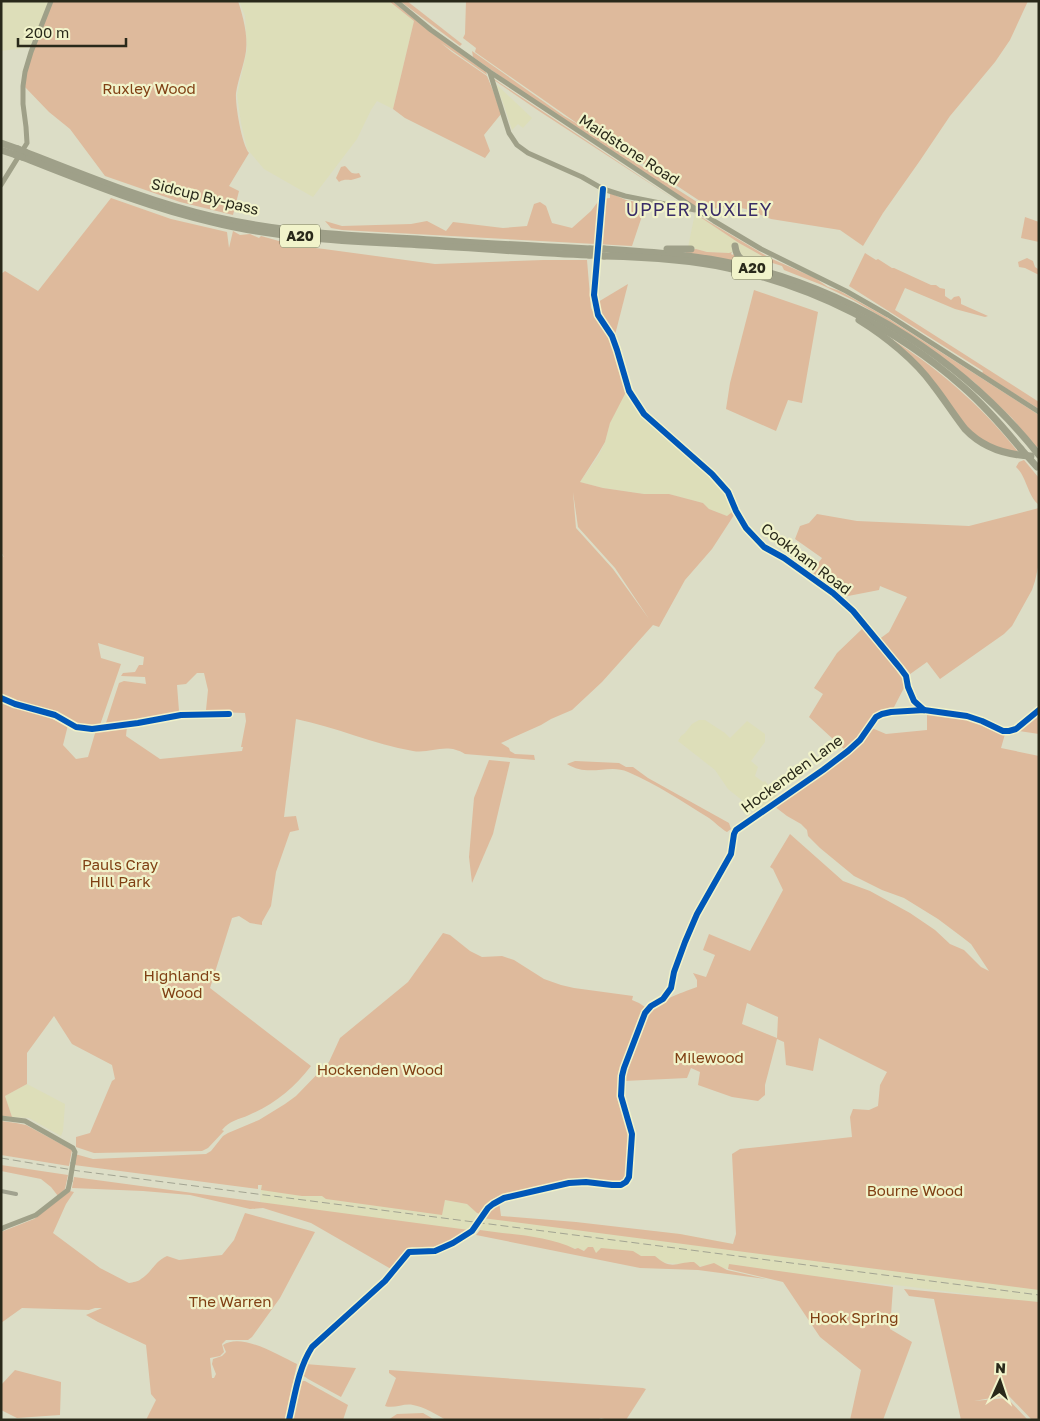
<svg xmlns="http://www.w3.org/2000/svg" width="1040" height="1421" font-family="'Golos Text',sans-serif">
<rect width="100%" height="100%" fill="#dcddc6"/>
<g fill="#dddeb9">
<polygon points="1,1 50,1 30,47 1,51"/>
<polygon points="239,1 389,1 414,21 393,109 377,101 371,110 357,139 313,197 264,169 247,149 241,123 237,95 247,50 245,16"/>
<polygon points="496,84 532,118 523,128 518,124 512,130 502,100"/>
<polygon points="695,213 739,243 764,257 762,265 746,260 734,252 729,253 708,252 688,247"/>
<polygon points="627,388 630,396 643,415 712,475 728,492 735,511 727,516 709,509 703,503 669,494 644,494 603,488 580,482 599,455 605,442 610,423"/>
<polygon points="699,720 705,720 725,733 730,738 747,721 765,734 765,742 751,761 758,767 755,776 763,782 765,781 780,798 754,815 754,810 728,789 715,770 678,741 681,736 685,733 692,724"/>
<polygon points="27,1084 65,1104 63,1131 61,1136 29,1118 12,1117 5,1096"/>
<polygon points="297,1183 442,1214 445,1200 467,1204 477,1213 469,1230 376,1223 260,1202 261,1185"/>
<polygon points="500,1216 680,1234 733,1244 760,1246 787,1253 853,1266 905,1271 1039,1287 1039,1307 983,1296 904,1286 775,1273 635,1260 480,1230 482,1218"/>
</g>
<g fill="#deba9c" fill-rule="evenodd">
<path d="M51,1H238C243,16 248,35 246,51C244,65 238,79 236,93C235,105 242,145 249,153L229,186L239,191L233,215L180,202L105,176L70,129L49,112L24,86L26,72Z"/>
<polygon points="389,1 392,1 429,31 486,72 487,75 441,43 452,52 487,76 494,93 501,114 484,135 490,151 485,158 405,118 393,109 414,21"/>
<polygon points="400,1 407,1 462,44 460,46"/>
<polygon points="466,1 1028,1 1010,40 995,62 950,116 919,162 883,213 863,246 840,230 771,219 746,209 731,206 712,209 603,137 599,133 596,135 616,150 711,211 700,210 533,99 473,57 472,51 564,116 581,126 475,52 476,48 463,38 465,34"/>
<polygon points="494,79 680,203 539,111 494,80"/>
<path d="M345,166C351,171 350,175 359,173L361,177C358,178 355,179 351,180C347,180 344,179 339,182L336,178L341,167Z"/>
<polygon points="610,193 626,200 646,204 632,246 342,230 331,228 325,221 342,226 411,224 427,221 446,231 453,222 503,228 527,226 534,204 540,202 546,206 552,223 572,228 591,211 600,199 610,198"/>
<path d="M111,198L171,219L227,232L229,248L233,231L240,235L250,234L259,238L261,236L279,241L284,238L310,242V245L306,247L324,249L435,264L543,260H587L591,308L612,343L626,392L610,423L605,442L598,454L580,482L603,488L644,494H669L703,503L709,509L727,516L732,512H736L712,549L685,580L659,627L653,625L602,682L572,710L551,719L541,725L501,743L509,748L510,751L515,754L534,755L535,760L465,754C446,742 431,754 413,751C373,744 336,727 296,719L284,817L296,816L299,830L290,832L276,872L271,906L262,922V925L250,923L239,916L232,918L210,988L311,1066C294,1088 275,1104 249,1115C238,1120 230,1120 222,1130L224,1131L208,1148L202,1151L94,1153L76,1147V1137L90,1133L112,1081L115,1079L112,1065L72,1044L54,1016L27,1053V1084L5,1096L12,1117L1,1116V700L68,725L63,745L76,759L88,757L96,730L127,726L126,736L160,759L242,751L243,747H241L246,721L245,713L216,712L206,710L208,690L204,673H197L186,684L177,685L179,711L177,714L131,722L106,723L119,683L124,681L146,684L145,677L121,676L123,673L135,672L139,665H143L144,657L98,643L101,658L121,664L100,725H78L57,712L1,697V554L4,557L1,552V274L5,271L38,291ZM573,492L578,527L615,568L649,619L613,569L576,528Z"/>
<polygon points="691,211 770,258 815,278 828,287 840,291 886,317 1039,415 1039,446 1036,447 1012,418 974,382 931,349 880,316 853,300 822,285 784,270 782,266 763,260 764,257 739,243"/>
<polygon points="1025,217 1039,222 1039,242 1021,238"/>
<polygon points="696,249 707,252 729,253 732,252 731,254 733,255 734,253 743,263 686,253 686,251"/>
<polygon points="865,253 876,260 878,259 892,268 894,268 931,285 936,285 940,288 945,289 945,296 951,300 954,297 959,296 961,299 961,304 988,316 985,317 955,309 905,288 895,310 1039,402 1039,409 982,373 983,371 849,286"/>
<polygon points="1027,258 1033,261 1035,267 1038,269 1039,268 1039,275 1025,268 1019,267 1018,262"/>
<polygon points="628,284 615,335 600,313 598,302"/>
<polygon points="754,290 818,312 802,403 788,400 776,431 726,409 730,383"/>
<path d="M882,333C936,366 980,404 1019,453L998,449L983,441L970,431L948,401Z"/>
<path d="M1024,460L1039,478V505C1027,495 1027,477 1016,467L1019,462Z"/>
<polygon points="1039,508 1039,563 1035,581 1032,590 1012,626 1004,634 940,679 927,662 906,677 878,640 889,632 907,597 880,586 879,590 843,597 810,574 822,558 795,539 800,526 809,523 817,514 857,521 969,526"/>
<polygon points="857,617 905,678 905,686 893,709 881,712 860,738 846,751 809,717 823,694 814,688 837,653 862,629 856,621"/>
<polygon points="1039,712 1039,734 1019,731 1018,729"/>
<path d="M927,715C943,715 959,715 975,721C985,725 995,730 1005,734L1001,748L1039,756V1290L482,1218L489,1209L499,1201L501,1216L576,1222L680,1234L733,1244L736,1234L732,1154L740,1149L852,1137L850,1117L853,1109L869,1110L878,1106L880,1085L887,1072L819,1038L813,1071L786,1065L784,1042L777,1039L765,1085V1095L758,1101L732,1097L698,1085L700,1072L691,1068L687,1078L624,1081C627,1070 632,1059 636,1048C640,1039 641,1028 646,1019C656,1000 679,994 697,987V980L693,973L706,977L715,955L703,950L709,934L750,951L783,890L773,869L770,867L790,834L843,881L870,891L910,913L935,930L950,944L964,950L981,967L989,971L971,944L962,937L938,919L904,898L882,890L854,876L820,848L808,836L807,830L801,824L787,816L774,806C808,783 848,761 872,728L886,734L927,730ZM747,1003L778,1017L777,1038L742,1024Z"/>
<polygon points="489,760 510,762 493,834 472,883 469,857 474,798"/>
<path d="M575,761L619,763L626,767H633L648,778L729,823L731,829L727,832C721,829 715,822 709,818C683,802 656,784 628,772C609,763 589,778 567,764Z"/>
<polygon points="443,933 450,935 470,951 482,957 502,956 514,960 544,979 561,985 574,988 633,996 632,1000 639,1003 645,1007 634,1043 621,1075 619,1085 621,1097 632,1134 629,1176 625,1182 620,1184 578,1182 498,1200 482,1215 477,1213 467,1204 445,1200 442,1215 326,1199 322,1196 302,1196 261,1190 262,1185 258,1185 258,1189 74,1165 75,1154 93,1159 206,1154 211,1151 223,1136 228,1133 259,1120 285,1104 296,1096 329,1062 340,1038 408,982"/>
<polygon points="1,1121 16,1123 26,1125 72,1150 69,1166 1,1155"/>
<polygon points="1,1165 68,1175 65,1189 58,1196 51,1187 41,1179 1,1171"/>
<polygon points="74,1177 469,1230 450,1241 428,1249 412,1247 404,1251 391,1269 311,1223 263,1208 250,1209 190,1195 143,1191 72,1188"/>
<path d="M70,1191L74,1192L66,1204L53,1233L100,1268L129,1283C133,1282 138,1282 141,1279C152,1272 155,1261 167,1256L179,1260L222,1255L234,1240L245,1213L315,1232L280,1298L252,1337L248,1340H226L222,1344L224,1352L220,1356L210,1358L212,1378H214L216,1374L212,1364L213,1359L222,1356L226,1352L223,1345C242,1332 279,1356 297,1364L285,1420H146L156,1400L151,1394L146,1345L98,1322L86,1315L102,1308H95L89,1310L22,1308L1,1323V1232L34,1219Z"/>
<path d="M480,1230C511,1235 546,1235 575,1249L578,1248L584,1251L588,1247H593L596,1253L601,1248L633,1251L641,1256H655C672,1271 676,1262 694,1262L700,1267L714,1263L727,1270L766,1279L698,1270L640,1268L476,1235Z"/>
<polygon points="729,1264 893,1287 890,1329 912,1342 883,1420 850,1420 861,1370 820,1337 783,1282 728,1269"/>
<polygon points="904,1289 1039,1302 1039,1420 1032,1420 1008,1395 974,1401 1007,1398 1028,1420 961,1420 934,1299 909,1296"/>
<polygon points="305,1364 356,1368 341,1397 308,1379 301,1374"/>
<polygon points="15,1370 61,1382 60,1415 17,1418 1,1410 1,1385"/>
<path d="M389,1370L643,1388L646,1389L626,1420H608L601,1418L597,1420H446C436,1414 424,1407 413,1405C404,1403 394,1409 385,1406L396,1378L389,1373Z"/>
<polygon points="299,1381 305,1381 348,1405 343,1420 291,1420"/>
<polygon points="423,1413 435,1420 388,1420 397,1414"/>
</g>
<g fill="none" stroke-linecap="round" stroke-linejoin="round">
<g stroke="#a1a28f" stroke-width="4">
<polyline points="598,244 603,189"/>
<polyline points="596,259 594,295 598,315 612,336 617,350 629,391 644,414 712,474 728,492 736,511 746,528 764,547 784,558 833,593 853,611 900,668 906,676 908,687 914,701 924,710"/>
<polyline points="1,698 15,704 55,715 76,727 92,729 138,723 181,715 229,714"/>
<polyline points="1,1191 16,1194"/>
<polyline points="480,1220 488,1208 493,1204 504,1198 569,1183 586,1182 612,1185 621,1185 626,1182 629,1177 632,1134 621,1096 622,1076 624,1068 645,1013 651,1006 663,999 671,988 674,972 685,942 697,914 731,854 734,834 736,830 823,770 848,751 860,740 876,717 882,714 891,712 924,710 967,716 982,721 1003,731 1009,731 1016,729 1039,710"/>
<path d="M289,1420L299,1376L308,1354L312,1347L385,1281L409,1252C416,1250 422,1252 429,1252C444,1250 465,1239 476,1228"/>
</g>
<g stroke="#9fa088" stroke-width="5">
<polyline points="396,1 431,30 490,72 714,221 761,249 846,291 888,315 1039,412"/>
<polyline points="490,73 509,133 517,145 528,153 582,177 603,189 625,196 695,210"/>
<polyline points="1,185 27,143 26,127 23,104 23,86 25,72 31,52 51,1"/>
<polyline points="1,1118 25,1121 73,1148 75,1152 73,1163"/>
<polyline points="1,1229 5,1227 36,1215 68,1190 70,1181"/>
</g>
<g stroke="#9fa089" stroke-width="7">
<polyline points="1,143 18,149"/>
<polyline points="1,150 16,155"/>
<path d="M25,152C87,176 149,202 214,217C280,232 349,236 417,239C474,243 532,246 590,249"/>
<path d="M22,157C84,181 146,207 212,222C280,239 352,241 422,245C478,248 534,253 589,255"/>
<path d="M735,246C737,261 744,260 757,265"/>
<path d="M604,249C651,252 698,255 744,266C859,294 965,362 1039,455"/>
<polyline points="667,249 691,249"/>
<path d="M604,256C645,257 688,259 728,268C814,287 896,328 962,386C984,405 1003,427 1021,449"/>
<path d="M859,320C885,336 915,360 933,385C944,399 954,415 965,429C983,448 1005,455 1031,456"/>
</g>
<polyline stroke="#a3a492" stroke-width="1" stroke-dasharray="8 4" stroke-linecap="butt" points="1,1158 79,1171 1039,1295"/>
<polyline stroke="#9fa088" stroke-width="5" points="70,1181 73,1163"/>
<g stroke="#9fa089" stroke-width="7">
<polyline points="18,149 25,152"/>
<polyline points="16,155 22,157"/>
<polyline points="590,249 604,249"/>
<polyline points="589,255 604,256"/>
<polyline points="1021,449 1037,467"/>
</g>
<defs>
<g id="cycleway">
<polyline points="603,189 594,295 598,315 612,336 617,350 629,391 644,414 712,474 728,492 736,511 746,528 764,547 784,558 833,593 853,611 900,668 906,676 908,687 914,701 924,710"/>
<polyline points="1,698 15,704 55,715 76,727 92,729 138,723 181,715 229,714"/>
<path d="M289,1420C295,1395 298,1369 312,1347L385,1281L409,1252L435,1251L453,1243L472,1231L488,1208L493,1204L504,1198L569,1183L586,1182L612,1185H621L626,1182L629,1177L632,1134L621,1096L622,1076L624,1068L645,1013L651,1006L663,999L671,988L674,972L685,942L697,914L731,854L734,834L736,830L823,770L848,751L860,740L876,717L882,714L891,712L924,710L967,716L982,721L1003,731H1009L1016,729L1039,710"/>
</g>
</defs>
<use href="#cycleway" stroke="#f1f3ca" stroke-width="9"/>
<use href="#cycleway" stroke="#0057b8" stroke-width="6"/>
</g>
<g text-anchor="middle" stroke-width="4.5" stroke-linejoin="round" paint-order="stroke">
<g fill="#f1f3ca" stroke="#65664f" stroke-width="1">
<rect x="280" y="224.5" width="40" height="23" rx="4"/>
<rect x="732" y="256.5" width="40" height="23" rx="4"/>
</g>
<g font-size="14" font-weight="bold" fill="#29291a">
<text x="300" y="241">A20</text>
<text x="752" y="273">A20</text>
</g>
<g font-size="15" fill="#804014" stroke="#f1f3ca">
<text x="149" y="94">Ruxley Wood</text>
<text x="120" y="870">Pauls Cray<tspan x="120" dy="17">Hill Park</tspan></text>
<text x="182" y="981">Highland's<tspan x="182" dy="17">Wood</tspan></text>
<text x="709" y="1063">Milewood</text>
<text x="380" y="1075">Hockenden Wood</text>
<text x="915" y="1196">Bourne Wood</text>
<text x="230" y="1307">The Warren</text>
<text x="854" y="1323">Hook Spring</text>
</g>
<g font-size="15" fill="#29291a" stroke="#f1f3ca">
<text transform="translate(629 150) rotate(33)" y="5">Maidstone Road</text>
<text transform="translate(205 197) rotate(14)" y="5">Sidcup By-pass</text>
<text transform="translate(806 559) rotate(37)" y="5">Cookham Road</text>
<text transform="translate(792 774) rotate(-36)" y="5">Hockenden Lane</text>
</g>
<g font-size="18" letter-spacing="1" fill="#392c67" stroke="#f1f3ca">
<text x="699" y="216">UPPER RUXLEY</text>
</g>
</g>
<rect width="1040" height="1421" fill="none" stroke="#29291a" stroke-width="5"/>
<g transform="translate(1000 1381) rotate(3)" stroke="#f1f3ca" stroke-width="4" paint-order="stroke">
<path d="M0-4L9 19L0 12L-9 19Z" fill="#29291a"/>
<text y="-8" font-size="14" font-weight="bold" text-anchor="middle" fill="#29291a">N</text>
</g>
<path d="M18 38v8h108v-8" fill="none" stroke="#29291a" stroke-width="2.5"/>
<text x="25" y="38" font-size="15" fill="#29291a" stroke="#f1f3ca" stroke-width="4" paint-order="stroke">200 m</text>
</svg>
